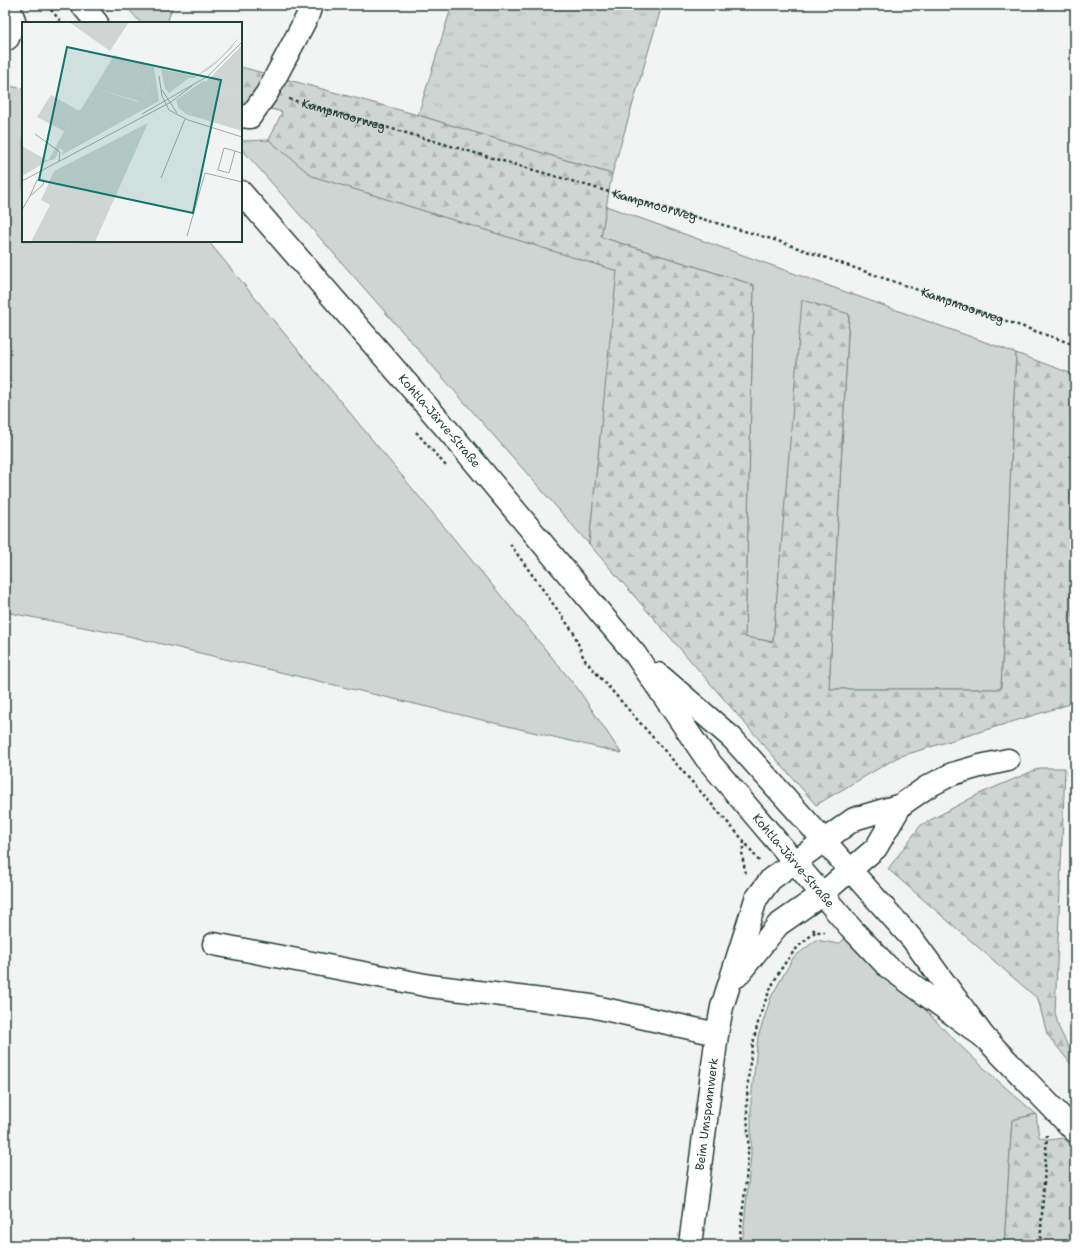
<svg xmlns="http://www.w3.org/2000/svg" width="1080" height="1250" font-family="'Shantell Sans',sans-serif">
<defs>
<pattern id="forest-firs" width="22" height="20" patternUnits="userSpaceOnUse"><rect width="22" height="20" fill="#ced5d3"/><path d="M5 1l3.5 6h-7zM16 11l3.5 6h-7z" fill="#b0b8b6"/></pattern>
<pattern id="park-tufts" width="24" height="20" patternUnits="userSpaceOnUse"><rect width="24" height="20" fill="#ced5d3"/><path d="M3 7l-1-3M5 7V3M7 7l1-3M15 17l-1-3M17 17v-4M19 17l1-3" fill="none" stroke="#b0b8b6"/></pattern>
</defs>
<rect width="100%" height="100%" fill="#f2f3f3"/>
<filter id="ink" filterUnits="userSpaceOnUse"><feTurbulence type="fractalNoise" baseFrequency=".025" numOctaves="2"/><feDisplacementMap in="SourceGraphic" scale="8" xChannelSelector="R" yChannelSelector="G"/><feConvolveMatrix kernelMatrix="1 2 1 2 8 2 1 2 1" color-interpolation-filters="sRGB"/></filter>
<g filter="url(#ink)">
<g fill="#ced5d3" stroke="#768984">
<polygon points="125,5 173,5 167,23 141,23"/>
<polygon points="5,85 23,89 23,241 208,241 578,689 621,753 124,635 5,612"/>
<polygon points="269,140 313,176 618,271 589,544 241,148 241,141"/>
<polygon points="606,206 1016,353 1001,689 829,689 849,315 803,300 773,642 745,637 754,285 601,237"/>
<path d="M849,934C880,956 904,989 931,1016C964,1051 1000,1083 1036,1114L1012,1120L1004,1245H742L751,1155V1101L758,1037L771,997L793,958L816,940L839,944Z"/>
</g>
<g fill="url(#forest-firs)" stroke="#768984">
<polygon points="241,67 418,115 612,174 601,237 754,285 745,637 773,642 802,300 849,314 829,689 1001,689 1016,353 1075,375 1075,624 1070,704 898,757 816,805 589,544 617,271 312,176 269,140 282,112 241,101"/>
<polygon points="1040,768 1065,768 1055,1013 1059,1028 1070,1050 1075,1057 1075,1069 1047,1034 1038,999 888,869 921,825 979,794"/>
<polygon points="1036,1114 1039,1137 1049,1140 1063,1138 1075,1149 1075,1245 1004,1245 1012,1120"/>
</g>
<polygon fill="url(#park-tufts)" stroke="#768984" points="452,5 662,5 612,174 418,115"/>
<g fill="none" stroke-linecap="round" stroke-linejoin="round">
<defs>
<g id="minor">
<polyline points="5,40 8,38 14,20 8,5"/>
<polyline points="241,116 250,117 267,93 307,17 311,5"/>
<polyline points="214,944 430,986 591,1006 717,1034"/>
<polyline points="737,976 778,925 821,895 876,848 901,805"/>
<path id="s2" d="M690,1245L717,1034L722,1007L756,899L771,879L854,819L901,805L927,787L952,774L980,766L1008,760"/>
</g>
<g id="major">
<polyline points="82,5 97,23"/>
<path id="s3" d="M241,192L458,442L603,616L635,654L706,758L850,927L888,967L984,1037"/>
<polyline points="658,674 732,738 913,940 984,1037 1075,1131"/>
</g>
</defs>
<use href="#minor" stroke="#1f3d34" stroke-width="25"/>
<use href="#major" stroke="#1f3d34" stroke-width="25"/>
<g stroke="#1f3d34" stroke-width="2.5" stroke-dasharray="3 3" stroke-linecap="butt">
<polyline points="47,5 62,23"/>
<path id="s1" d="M289,99L775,240L1075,345"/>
<polyline points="416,432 446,466"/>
<polyline points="510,544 574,633 584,659 744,841 759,861"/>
<polyline points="744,841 742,856 746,874"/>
<polyline points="813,929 815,932 825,932"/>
<path d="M739,1245C742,1215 746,1185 748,1155C749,1138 747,1120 747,1103C748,1052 759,996 791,955C798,946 807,939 815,932"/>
<polyline points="1040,1245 1047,1135"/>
</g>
<use href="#minor" stroke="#fff" stroke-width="22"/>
<use href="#major" stroke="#fff" stroke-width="22"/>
</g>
</g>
<g text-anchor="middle" stroke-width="3.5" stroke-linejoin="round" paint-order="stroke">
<g font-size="12" fill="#1f3d34" stroke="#fff">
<text dy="4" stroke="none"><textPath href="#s1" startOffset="57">Kampmoorweg</textPath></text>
<text dy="4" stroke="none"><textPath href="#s1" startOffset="381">Kampmoorweg</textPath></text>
<text dy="4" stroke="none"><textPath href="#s1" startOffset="705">Kampmoorweg</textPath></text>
<text dy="4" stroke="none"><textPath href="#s3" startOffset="303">Kohtla-Järve-Straße</textPath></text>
<text dy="4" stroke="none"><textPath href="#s3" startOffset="868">Kohtla-Järve-Straße</textPath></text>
<text dy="4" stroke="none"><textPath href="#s2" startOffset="132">Beim Umspannwerk</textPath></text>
</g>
</g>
<g transform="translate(22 22)">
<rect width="220" height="220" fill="#f2f3f3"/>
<path d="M47,0H107L88,29ZM87,42L128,53L123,74L78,62L75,67L116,80L115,83L72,73L62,90L58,89ZM181,59L182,63L220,73V109L164,92L156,85L154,78ZM66,89L99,100L40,133L41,129L47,124ZM126,101L73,220H9L28,183L19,178L32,149ZM0,124L26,139L0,154Z" fill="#ced5d3"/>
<path d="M217,15L209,27L189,46L172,56H167L147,71L143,66L139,47L174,54L198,36ZM220,23V73L181,63V59L184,60ZM92,33L132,45L137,79L99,100L66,89L47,124L41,129L38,126L33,137L26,139L54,87L62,90L72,73L115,83L116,79L75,67L78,62L123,74L128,53L87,42Z" fill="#ced5d3"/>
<path d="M29,73L54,87L42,109L15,95Z" fill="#ced5d3"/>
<path fill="none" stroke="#9eaaa7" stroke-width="1" d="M137,54L140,74L147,88L166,98L220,115M140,68L155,91M120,92L186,54L220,20M13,112L38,130L37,139M213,129L207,151L196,148L202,126L213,129L219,131H220M139,156L163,97M0,159L149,80L170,64M0,188L8,174L21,163L22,158H15L8,174M165,214L183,151L220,160"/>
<path fill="#0f766e" fill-opacity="0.15" stroke="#0f766e" stroke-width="2" d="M45,25L199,58L171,191L17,158Z"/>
<rect width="220" height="220" fill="none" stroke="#1f3d34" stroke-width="2"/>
</g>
<rect width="1080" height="1250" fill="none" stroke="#fff" stroke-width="20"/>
<rect x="10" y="10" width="1060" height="1230" fill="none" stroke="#1f3d34" stroke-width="1.5" filter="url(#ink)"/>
</svg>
